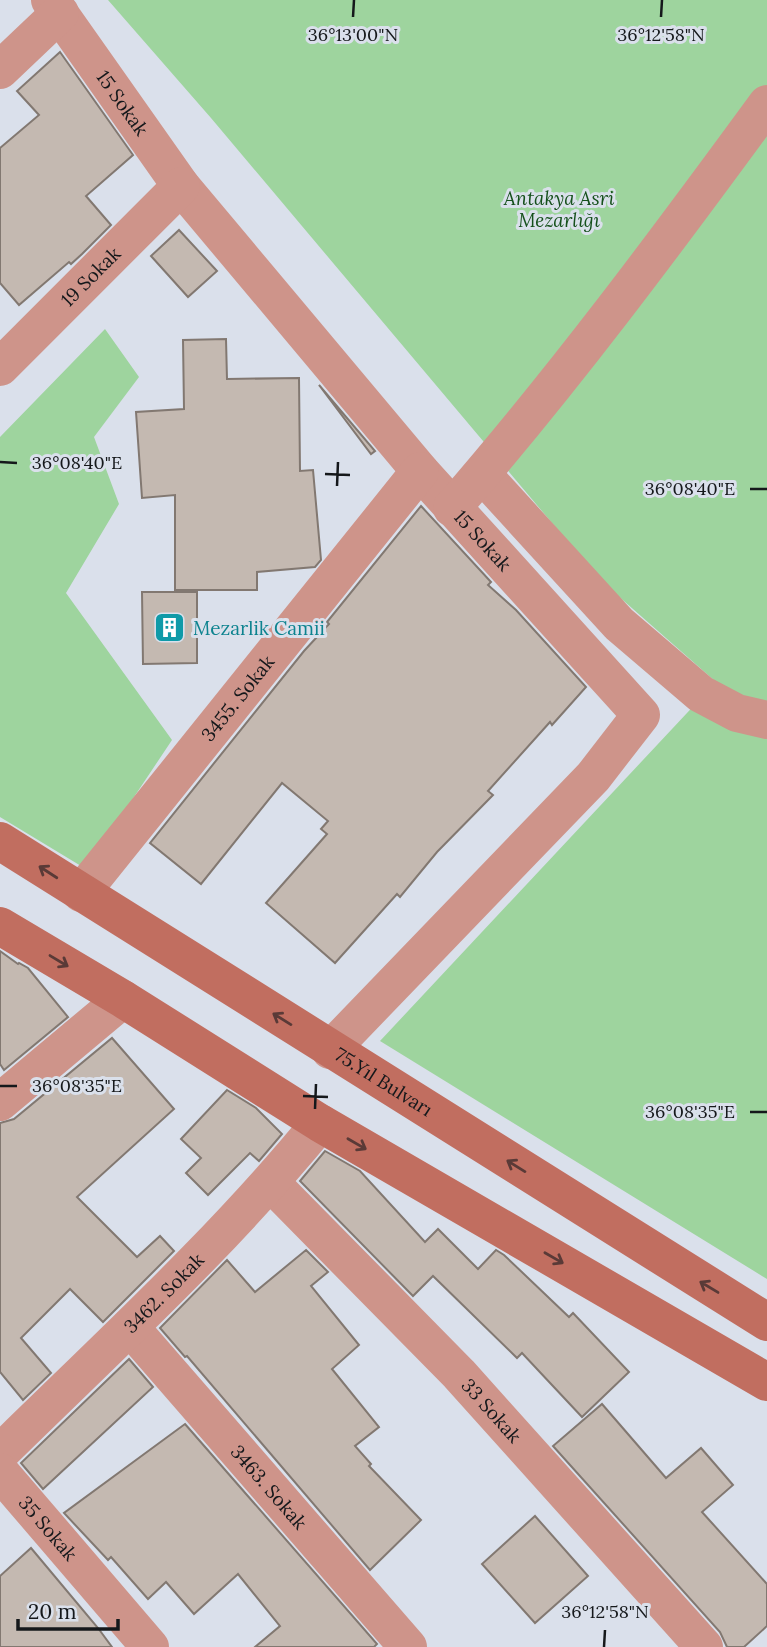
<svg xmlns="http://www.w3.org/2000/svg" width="767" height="1647" font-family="Lora,serif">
<rect width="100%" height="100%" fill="#dae0eb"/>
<g fill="#9ed49e">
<polygon points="108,0 767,0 767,1279 380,1041 716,682 600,580 211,118"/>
<polygon points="105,329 139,377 94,437 119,504 66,593 172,740 86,869 0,817 0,437"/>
</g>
<g fill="#c4b9b1" stroke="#827871" stroke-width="2">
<polygon points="60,52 133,155 86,196 111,225 82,254 71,264 69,262 19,305 0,283 0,148 39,115 17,91"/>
<polygon points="179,230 217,271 188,297 151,256"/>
<polygon points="226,339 227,379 299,378 300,471 313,470 321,560 315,567 257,572 257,590 175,590 175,495 142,498 136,412 184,409 183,340"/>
<polygon points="319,385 375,451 371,454"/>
<polygon points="421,506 491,582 488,585 516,610 586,687 552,725 550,722 488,791 493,795 437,852 400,897 397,894 335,963 266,903 327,834 321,829 328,821 282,783 201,884 150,843 304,651 329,624 327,622"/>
<polygon points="142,592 197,592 197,663 143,664"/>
<polygon points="0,951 18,964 19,963 28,968 68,1017 4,1070 0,1064"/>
<polygon points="112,1038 174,1109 77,1197 137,1257 160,1236 174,1251 103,1322 70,1289 21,1338 51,1373 23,1400 0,1372 0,1123 14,1119"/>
<polygon points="227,1090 256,1108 282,1134 259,1161 250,1153 208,1195 186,1173 201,1158 181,1139"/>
<polygon points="325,1151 360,1171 425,1242 438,1229 478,1269 496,1250 504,1255 569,1317 573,1313 629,1372 582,1417 522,1353 517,1358 433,1276 413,1296 300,1181"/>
<polygon points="306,1250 328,1272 311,1286 359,1345 332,1369 379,1427 355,1446 371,1464 369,1466 421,1520 370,1570 187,1356 185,1357 160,1328 227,1260 255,1292"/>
<polygon points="129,1359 153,1387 43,1489 21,1463"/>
<polygon points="602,1404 666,1478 701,1448 733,1485 702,1512 767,1584 767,1626 744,1647 727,1647 720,1632 553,1446"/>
<polygon points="185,1424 377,1644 374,1647 255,1647 280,1626 238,1574 194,1614 166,1582 148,1599 111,1557 108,1560 64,1513"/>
<polygon points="535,1516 588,1576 535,1623 482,1564"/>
<polygon points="31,1548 98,1628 112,1647 0,1647 0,1576"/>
</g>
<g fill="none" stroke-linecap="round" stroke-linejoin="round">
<g stroke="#ce948a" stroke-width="38">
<path id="s1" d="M50,0L181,186L420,471L641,715L593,777L330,1050"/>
<polyline points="0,70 60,13"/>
<path id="s2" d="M0,367L181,186"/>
<polyline points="482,474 619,624 701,694 737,713 767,720"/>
<path d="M452,508C564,379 666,242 767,104"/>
<path id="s3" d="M81,893L420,471"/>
<polyline points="0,1102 123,999"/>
<path id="s4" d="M271,1183L459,1374L704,1647"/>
<path id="s5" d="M130,1327L408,1647"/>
<path id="s6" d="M0,1453C109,1346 223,1242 320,1123"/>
<path id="s7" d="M0,1472L150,1647"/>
</g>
<g stroke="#c16e60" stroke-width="38">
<path id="s8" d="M0,841L767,1322"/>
<polyline points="0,926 123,999 320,1123 767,1382"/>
</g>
</g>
<defs><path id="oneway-shaft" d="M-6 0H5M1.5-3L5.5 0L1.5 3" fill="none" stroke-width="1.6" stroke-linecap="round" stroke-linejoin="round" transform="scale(1.75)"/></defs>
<g stroke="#5a3a37">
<use href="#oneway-shaft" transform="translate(48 872) rotate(-147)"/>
<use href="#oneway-shaft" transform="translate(59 961) rotate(31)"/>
<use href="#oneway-shaft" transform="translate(282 1019) rotate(-148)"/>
<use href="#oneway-shaft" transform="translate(357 1144) rotate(30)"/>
<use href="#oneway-shaft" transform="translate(516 1166) rotate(-148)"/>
<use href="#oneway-shaft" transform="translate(554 1258) rotate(30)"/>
<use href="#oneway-shaft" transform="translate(709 1287) rotate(-149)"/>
</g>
<path fill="none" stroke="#15181b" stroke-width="2.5" d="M353,17L354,0M661,17L662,0M0,462L17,463M325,474L350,475M337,486L338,462M750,489H767M0,1086H17M303,1096L328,1097M315,1109L316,1084M750,1112H767M604,1647L605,1630"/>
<defs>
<symbol id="building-square" viewBox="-11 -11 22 22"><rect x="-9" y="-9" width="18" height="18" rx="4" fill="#0f9aa8" stroke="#dae0eb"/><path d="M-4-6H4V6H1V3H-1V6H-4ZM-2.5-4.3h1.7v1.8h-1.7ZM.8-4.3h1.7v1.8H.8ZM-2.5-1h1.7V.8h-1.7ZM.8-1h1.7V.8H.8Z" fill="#fff"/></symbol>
</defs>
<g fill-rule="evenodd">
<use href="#building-square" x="152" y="610" width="35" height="35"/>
</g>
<g text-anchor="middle" stroke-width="6" stroke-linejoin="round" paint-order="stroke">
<g font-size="19" fill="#15181b" stroke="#dae0eb">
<text dy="7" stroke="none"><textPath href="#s1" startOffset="126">15 Sokak</textPath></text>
<text dy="7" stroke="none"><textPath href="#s2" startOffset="128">19 Sokak</textPath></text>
<text dy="7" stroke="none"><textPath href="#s1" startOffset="693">15 Sokak</textPath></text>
<text dy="7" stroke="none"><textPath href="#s3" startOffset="250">3455. Sokak</textPath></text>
<text dy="7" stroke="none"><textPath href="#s8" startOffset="453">75.Yıl Bulvarı</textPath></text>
<text dy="7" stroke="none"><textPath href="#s6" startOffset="229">3462. Sokak</textPath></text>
<text dy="7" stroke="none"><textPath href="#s4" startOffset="317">33 Sokak</textPath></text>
<text dy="7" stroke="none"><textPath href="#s5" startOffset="212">3463. Sokak</textPath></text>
<text dy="7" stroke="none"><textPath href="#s7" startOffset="74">35 Sokak</textPath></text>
</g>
<g font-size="19" font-style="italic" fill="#15501b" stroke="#dae0eb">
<text x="559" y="205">Antakya Asri<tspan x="559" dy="22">Mezarlığı</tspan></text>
</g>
<g font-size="19" fill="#0d838f" stroke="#dae0eb" text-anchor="start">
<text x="193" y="635">Mezarlik Camii</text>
</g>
</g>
<g font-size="18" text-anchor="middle" fill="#15181b" stroke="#dae0eb" stroke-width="6" stroke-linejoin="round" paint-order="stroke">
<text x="353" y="41">36°13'00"N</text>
<text x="661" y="41">36°12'58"N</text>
<text x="77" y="469">36°08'40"E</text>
<text x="690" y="495">36°08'40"E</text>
<text x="77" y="1092">36°08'35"E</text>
<text x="690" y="1118">36°08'35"E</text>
<text x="605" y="1618">36°12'58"N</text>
</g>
<path d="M18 1619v10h100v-10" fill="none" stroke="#15181b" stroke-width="3.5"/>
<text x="28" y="1619" font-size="21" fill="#15181b" stroke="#dae0eb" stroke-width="5" paint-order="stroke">20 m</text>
</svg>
